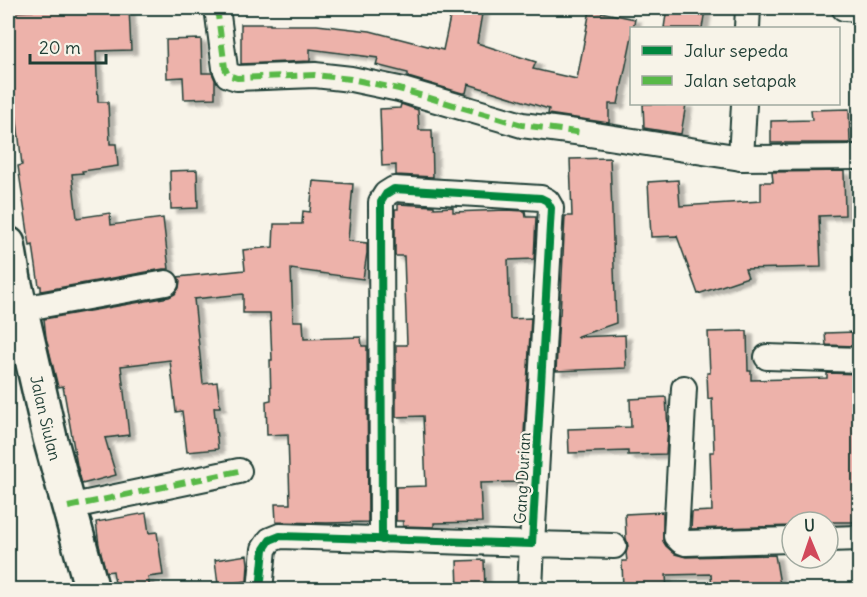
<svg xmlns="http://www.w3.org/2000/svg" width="867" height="597" font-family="Delius,sans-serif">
<defs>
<filter id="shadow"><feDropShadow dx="6" dy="4" stdDeviation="1.5" flood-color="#0004"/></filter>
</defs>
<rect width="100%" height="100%" fill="#f7f3e8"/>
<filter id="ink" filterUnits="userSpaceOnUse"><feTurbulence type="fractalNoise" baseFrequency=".0167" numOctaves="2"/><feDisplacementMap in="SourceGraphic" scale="12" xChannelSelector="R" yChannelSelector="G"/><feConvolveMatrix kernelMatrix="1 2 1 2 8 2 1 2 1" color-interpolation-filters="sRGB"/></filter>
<g filter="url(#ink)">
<g fill="#edb2aa" stroke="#1f3d34" stroke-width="1.5" filter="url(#shadow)">
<polygon points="33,8 129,8 131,50 96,51 98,102 108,102 110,144 116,144 118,166 82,171 83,173 72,174 77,218 110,213 111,225 163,218 169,269 163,269 41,291 41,286 39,286 33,245 30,246 18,166 22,165 8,43 8,12 33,11"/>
<polygon points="452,8 483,8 477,43 536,62 533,69 577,79 590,10 635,19 633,28 632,28 632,36 618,104 609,104 609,123 548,114 549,109 468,84 466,93 462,93 408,77 408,73 376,65 378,58 310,49 310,61 241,64 241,24 270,24 270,25 317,25 370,31 443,50"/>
<polygon points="667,8 689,8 705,10 702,28 664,28"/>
<polygon points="201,39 202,73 212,73 215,80 215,98 184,99 183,77 167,78 166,40"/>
<polygon points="401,104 418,110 419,130 432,130 433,177 396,175 396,165 382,166 380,109 400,108"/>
<polygon points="643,104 686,104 681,134 644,128"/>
<polygon points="849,109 850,143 771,143 771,121 812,120 811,110"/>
<polygon points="610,158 616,323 576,337 625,335 626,368 556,371 559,315 560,315 565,216 572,216 570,159"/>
<polygon points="197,170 198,208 171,209 170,171"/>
<polygon points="844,171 845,215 819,216 821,267 745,269 748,277 698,294 677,236 651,237 648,182 678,180 680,206 761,201 761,182 773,182 772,172"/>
<polygon points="313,181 353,184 348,241 367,243 367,253 363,279 291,269 293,321 303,321 304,339 361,337 362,346 367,346 368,522 327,523 276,522 275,504 290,504 288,434 267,435 266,401 271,400 270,360 272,360 270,313 243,313 243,294 194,299 203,384 217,382 220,407 214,407 218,449 187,452 182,411 176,412 170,360 121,366 129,435 105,438 116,475 82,484 77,465 63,386 58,387 46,338 44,319 169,297 175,294 179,288 180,281 178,277 245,270 243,250 273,247 274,224 302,224 303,211 310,212"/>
<polygon points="398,204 434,206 434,208 453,207 453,212 506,210 525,211 526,217 536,217 534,259 508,260 510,319 531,318 521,482 480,483 482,522 434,523 434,527 403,526 403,521 396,521 396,487 426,486 423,416 396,417 396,345 407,345 404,256 395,256 395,209 398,209"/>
<polygon points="747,331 748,371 751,371 751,380 827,378 827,373 860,374 860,522 792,522 792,526 691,529 692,512 712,511 710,452 714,452 712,398 708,399 707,373 710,373 708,332"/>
<polygon points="855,332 856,346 826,345 825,333"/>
<polygon points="666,397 668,429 666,454 628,455 628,451 569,453 568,429 631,427 630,399"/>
<polygon points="663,512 663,541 666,546 675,554 686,557 775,555 781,590 712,590 711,574 666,575 667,590 623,590 622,561 627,561 626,553 628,546 626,538 625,514"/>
<polygon points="146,513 149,533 157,532 163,575 148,577 150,590 116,590 113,571 106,572 99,545 96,522"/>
<polygon points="247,555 248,564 247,581 218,585 215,560"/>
<polygon points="484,560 485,589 458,590 457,561"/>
</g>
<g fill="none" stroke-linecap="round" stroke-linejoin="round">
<defs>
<g id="street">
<polyline points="217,8 225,68 228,75 237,78 315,75 351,79 399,89 522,125 583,133 741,158 860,157"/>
<polyline points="844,8 860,9"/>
<polyline points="747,28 748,8"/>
<polyline points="741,158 744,104"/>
<polyline points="21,309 166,283"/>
<polyline points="767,357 860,360"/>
<polyline points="684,388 676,536 681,541 686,543 792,540"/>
<polyline points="68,507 239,471"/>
<polyline points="828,539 860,538"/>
<polyline points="260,590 264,549 270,540 280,536 532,544 551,208 547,201 541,198 394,189 386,194 381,202 382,540"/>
<polyline points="530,590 532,544 614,546"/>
</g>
<g id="secondary">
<path id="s1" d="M8,244L14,280L50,438L92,590"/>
</g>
</defs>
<use href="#street" stroke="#1f3d34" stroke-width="28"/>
<use href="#secondary" stroke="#1f3d34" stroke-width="38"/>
<use href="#street" stroke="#f7f3e8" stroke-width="24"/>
<use href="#secondary" stroke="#f7f3e8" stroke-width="33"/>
<g stroke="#58b947" stroke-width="6" stroke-dasharray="12 6" stroke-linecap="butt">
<polyline points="217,8 225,68 228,75 237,78 315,75 351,79 399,89 522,125 583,133"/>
<polyline points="68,507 239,471"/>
</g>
<defs>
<polyline id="cycleway" points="260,590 264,549 270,540 280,536 532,544 551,208 547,201 541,198 394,189 386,194 381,202 382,540"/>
</defs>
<use href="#cycleway" stroke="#f7f3e8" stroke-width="11"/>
<use href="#cycleway" stroke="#00873e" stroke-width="8"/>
</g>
</g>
<g text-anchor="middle" stroke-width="4.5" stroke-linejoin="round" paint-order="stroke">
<g font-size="16" fill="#1f3d34" stroke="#f7f3e8">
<text dy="6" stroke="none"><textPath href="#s1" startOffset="178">Jalan Siulan</textPath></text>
<text transform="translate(522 478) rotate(-87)" y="6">Gang Durian</text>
</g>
</g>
<rect width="867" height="597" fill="none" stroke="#f7f3e8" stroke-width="30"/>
<rect x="15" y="15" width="837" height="567" fill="none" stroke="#1f3d34" stroke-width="2" filter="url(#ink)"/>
<rect x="630" y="27" width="210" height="78" fill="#f7f3e8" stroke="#a1aaa0" stroke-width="1.5"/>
<rect x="642" y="46" width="30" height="9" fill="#00873e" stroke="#a1aaa0" stroke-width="1.5"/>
<text x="684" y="57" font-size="18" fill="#1f3d34">Jalur sepeda</text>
<rect x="642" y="76" width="30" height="9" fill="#58b947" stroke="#a1aaa0" stroke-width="1.5"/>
<text x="684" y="87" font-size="18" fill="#1f3d34">Jalan setapak</text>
<g transform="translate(810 540) rotate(358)"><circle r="28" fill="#f7f3e8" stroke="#a1aaa0" stroke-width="1.5"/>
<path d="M0-4.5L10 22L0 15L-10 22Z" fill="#d1495b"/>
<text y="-9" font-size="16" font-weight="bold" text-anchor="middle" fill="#1f3d34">U</text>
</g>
<path d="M30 54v9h76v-9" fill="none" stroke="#1f3d34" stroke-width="3"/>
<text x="39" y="54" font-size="18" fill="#1f3d34" stroke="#f7f3e8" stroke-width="4.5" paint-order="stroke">20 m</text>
</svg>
